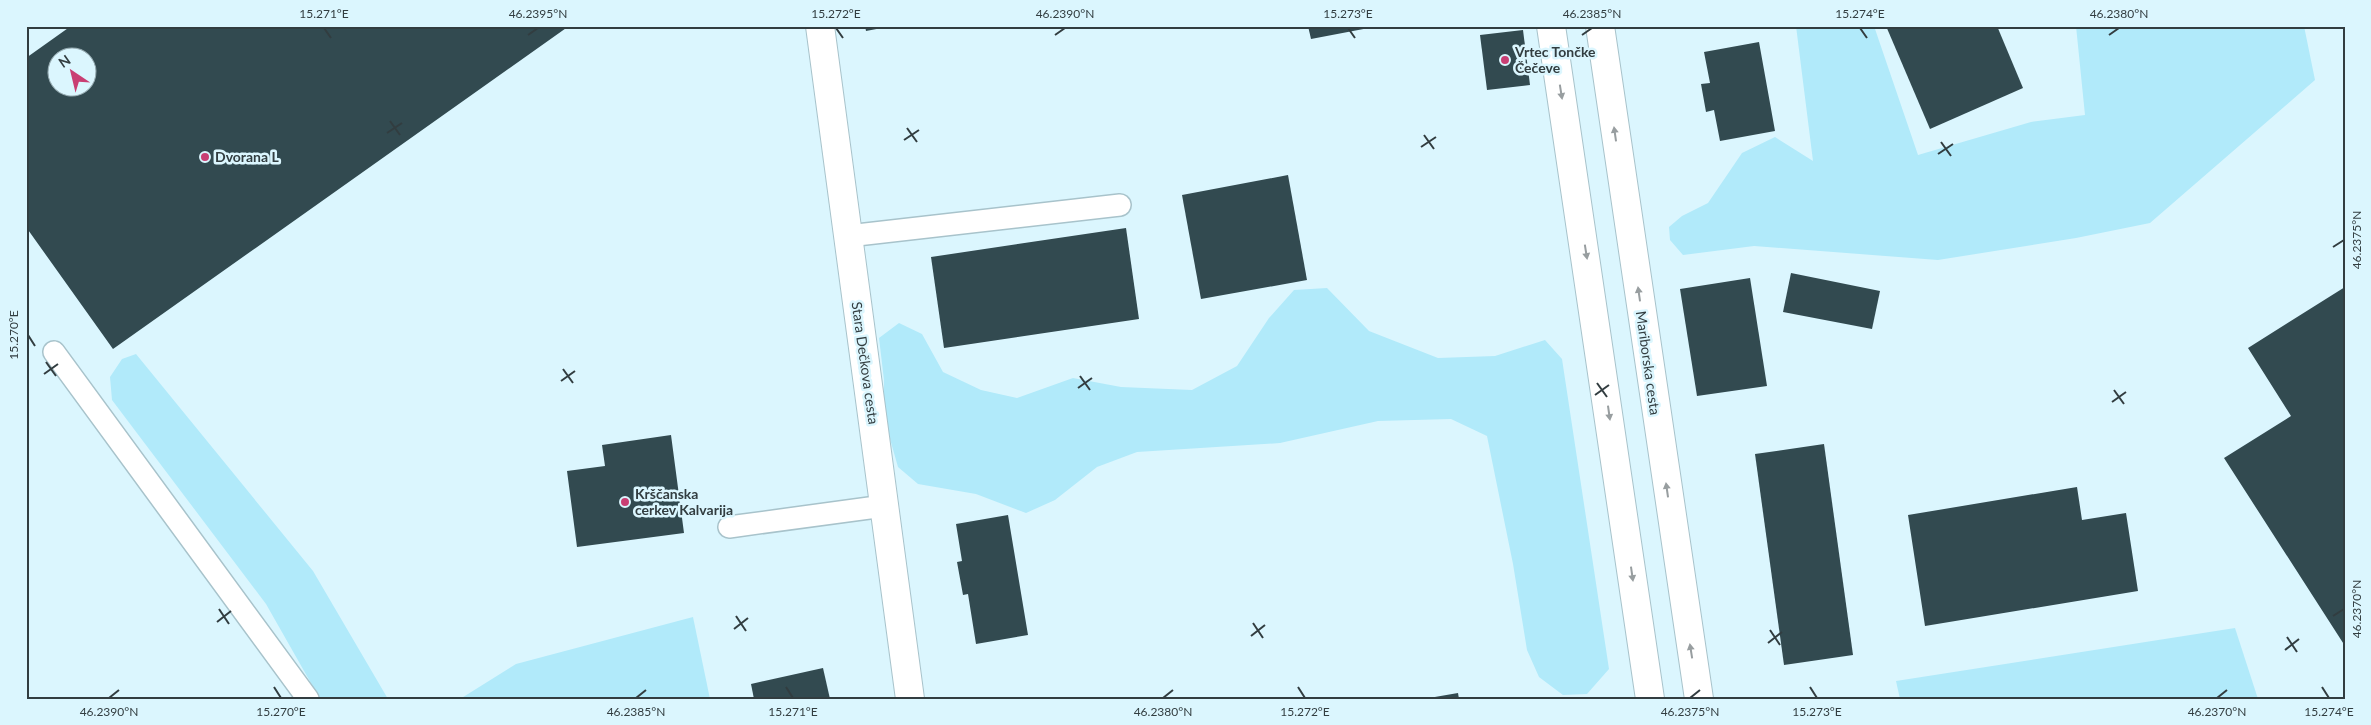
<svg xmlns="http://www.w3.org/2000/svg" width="2371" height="725" font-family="Lato,sans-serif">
<rect width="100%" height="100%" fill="#dbf6fe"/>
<g fill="#b1eafa">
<polygon points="1796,26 1874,26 1918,155 2031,122 2085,115 2076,26 2304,26 2315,80 2150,223 2076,238 1938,260 1754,246 1683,255 1670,240 1669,227 1682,216 1708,203 1742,153 1775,137 1813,161"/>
<polygon points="1327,288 1369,331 1438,358 1495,356 1545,340 1562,359 1609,669 1587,694 1563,695 1539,677 1527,650 1513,564 1487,436 1451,419 1378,421 1280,443 1137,452 1097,467 1055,500 1026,513 976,494 918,484 898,467 884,418 884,380 879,338 899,323 922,334 943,372 981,390 1017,398 1073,378 1121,387 1192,390 1237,366 1269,318 1294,290"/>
<polygon points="136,354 313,571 388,699 320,699 266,604 112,400 110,377 122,359"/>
<polygon points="693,617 710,699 460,699 516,664"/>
<polygon points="2235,628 2258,699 1900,699 1896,681"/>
</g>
<g fill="#324a50" fill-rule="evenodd">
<path d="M71,26H569L113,349L26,227V58ZM58,58H88V88H58Z"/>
<polygon points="865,26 887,26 887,27 866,31"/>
<polygon points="1308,26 1374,26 1374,27 1311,39"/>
<polygon points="1886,26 1997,26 2023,88 1930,129"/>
<polygon points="1523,30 1530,85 1487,90 1480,35"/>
<polygon points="1759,42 1775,131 1720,141 1714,110 1706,112 1701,84 1710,83 1704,52"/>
<polygon points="1288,175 1307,280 1201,299 1182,195"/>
<polygon points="1126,228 1139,319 944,348 931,257"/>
<polygon points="1791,273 1880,291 1872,329 1783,312"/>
<polygon points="1750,278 1767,386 1697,396 1680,289"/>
<polygon points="2345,287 2345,646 2224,458 2291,416 2248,348"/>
<polygon points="671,435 684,533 577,547 567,471 605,466 602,445"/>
<polygon points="1824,444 1853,655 1784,665 1755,454"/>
<polygon points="2077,487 2082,520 2126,513 2138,591 1925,626 1908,515"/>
<polygon points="1008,515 1028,635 976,644 968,594 963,595 957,562 962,561 956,524"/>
<polygon points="823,668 830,699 754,699 751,684"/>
<polygon points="1458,693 1459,699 1429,699 1429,698"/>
</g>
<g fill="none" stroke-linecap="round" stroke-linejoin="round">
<defs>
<g id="lane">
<polyline points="848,236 1120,205"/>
<polyline points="54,352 308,699"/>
<polyline points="729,527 884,506"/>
</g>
<polyline id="street" points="820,26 910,699"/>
<g id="secondary">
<polyline points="1551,26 1650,699"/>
<polyline points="1600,26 1699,699"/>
</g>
</defs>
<use href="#lane" stroke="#a8c3cb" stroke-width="24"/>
<use href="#street" stroke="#a8c3cb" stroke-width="30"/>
<use href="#secondary" stroke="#a8c3cb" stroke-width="30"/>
<use href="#lane" stroke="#fff" stroke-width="21"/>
<use href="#street" stroke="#fff" stroke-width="28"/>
<use href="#secondary" stroke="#fff" stroke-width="28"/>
</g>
<defs><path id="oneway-solid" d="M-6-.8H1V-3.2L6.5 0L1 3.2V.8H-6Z" transform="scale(1.25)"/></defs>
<g fill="#989ea0">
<use href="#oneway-solid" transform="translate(1561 92) rotate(81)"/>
<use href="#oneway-solid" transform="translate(1615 134) rotate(-98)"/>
<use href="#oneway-solid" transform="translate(1586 252) rotate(81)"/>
<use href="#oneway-solid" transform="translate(1639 294) rotate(-98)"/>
<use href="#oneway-solid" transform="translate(1609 413) rotate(82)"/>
<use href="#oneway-solid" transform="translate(1667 490) rotate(-98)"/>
<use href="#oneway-solid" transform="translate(1632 574) rotate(82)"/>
<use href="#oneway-solid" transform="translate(1691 651) rotate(-99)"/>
</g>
<path fill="none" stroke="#323d40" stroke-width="2" d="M324,28L331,38M836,28L843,38M1348,28L1355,38M1860,28L1867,38M528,35L538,28M1055,35L1065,28M1582,35L1592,28M2109,35L2119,28M390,121L400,135M907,128L917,142M387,133L402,123M1424,135L1434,149M904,140L919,130M1941,142L1951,156M1421,147L1436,137M1938,154L1953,144M2333,247L2344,240M28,335L35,346M46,362L56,376M563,369L573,383M44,374L58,364M1080,376L1090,390M561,381L575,371M1597,383L1607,397M1078,388L1092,378M2114,390L2124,404M1595,395L1609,385M2112,402L2126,392M219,609L229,624M736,616L746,631M2333,616L2344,609M217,622L231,611M1253,623L1263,638M734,629L748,618M1770,630L1780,645M1251,636L1265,625M2287,637L2297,652M1768,643L1782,632M2285,650L2299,639M274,687L281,698M786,687L793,698M1298,687L1305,698M1810,687L1817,698M2322,687L2329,698M109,698L119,690M636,698L646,690M1163,698L1173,690M1690,698L1700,690M2217,698L2227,690"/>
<g fill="#c93e73" stroke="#dbf6fe" stroke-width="2">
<circle cx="1505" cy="60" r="5"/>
<circle cx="205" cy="157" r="5"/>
<circle cx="625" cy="502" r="5"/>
</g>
<g text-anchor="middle" stroke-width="5" stroke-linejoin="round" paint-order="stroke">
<g font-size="14" font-weight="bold" fill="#323d40" stroke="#dbf6fe" text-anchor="start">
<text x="1515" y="57">Vrtec Tončke<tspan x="1515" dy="16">Čečeve</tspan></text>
<text x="215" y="162">Dvorana L</text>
<text x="635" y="499">Krščanska<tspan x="635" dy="16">cerkev Kalvarija</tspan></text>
</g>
<g font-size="14" fill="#323d40" stroke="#dbf6fe">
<text transform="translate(865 363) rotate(82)" y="5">Stara Dečkova cesta</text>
<text transform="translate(1648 363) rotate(82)" y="5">Mariborska cesta</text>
</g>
</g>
<rect width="2371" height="725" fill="none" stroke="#dbf6fe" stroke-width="55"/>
<g transform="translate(72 72) rotate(325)"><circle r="24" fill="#dbf6fe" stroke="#97acb2"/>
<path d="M0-4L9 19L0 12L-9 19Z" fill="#c93e73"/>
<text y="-8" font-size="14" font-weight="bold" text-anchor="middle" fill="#323d40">N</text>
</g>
<rect x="28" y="28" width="2316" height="670" fill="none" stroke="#323d40" stroke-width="2"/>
<g font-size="12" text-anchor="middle" fill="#323d40">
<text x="324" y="18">15.271°E</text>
<text x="538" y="18">46.2395°N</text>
<text x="836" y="18">15.272°E</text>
<text x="1065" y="18">46.2390°N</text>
<text x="1348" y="18">15.273°E</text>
<text x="1592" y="18">46.2385°N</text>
<text x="1860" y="18">15.274°E</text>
<text x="2119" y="18">46.2380°N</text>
<text transform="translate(2357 240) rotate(-90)" y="4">46.2375°N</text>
<text transform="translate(14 335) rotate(-90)" y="4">15.270°E</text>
<text transform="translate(2357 609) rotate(-90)" y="4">46.2370°N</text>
<text x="109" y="716">46.2390°N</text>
<text x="281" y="716">15.270°E</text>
<text x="636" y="716">46.2385°N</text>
<text x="793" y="716">15.271°E</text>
<text x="1163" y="716">46.2380°N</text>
<text x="1305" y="716">15.272°E</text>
<text x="1690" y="716">46.2375°N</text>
<text x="1817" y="716">15.273°E</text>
<text x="2217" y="716">46.2370°N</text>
<text x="2329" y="716">15.274°E</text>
</g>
</svg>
